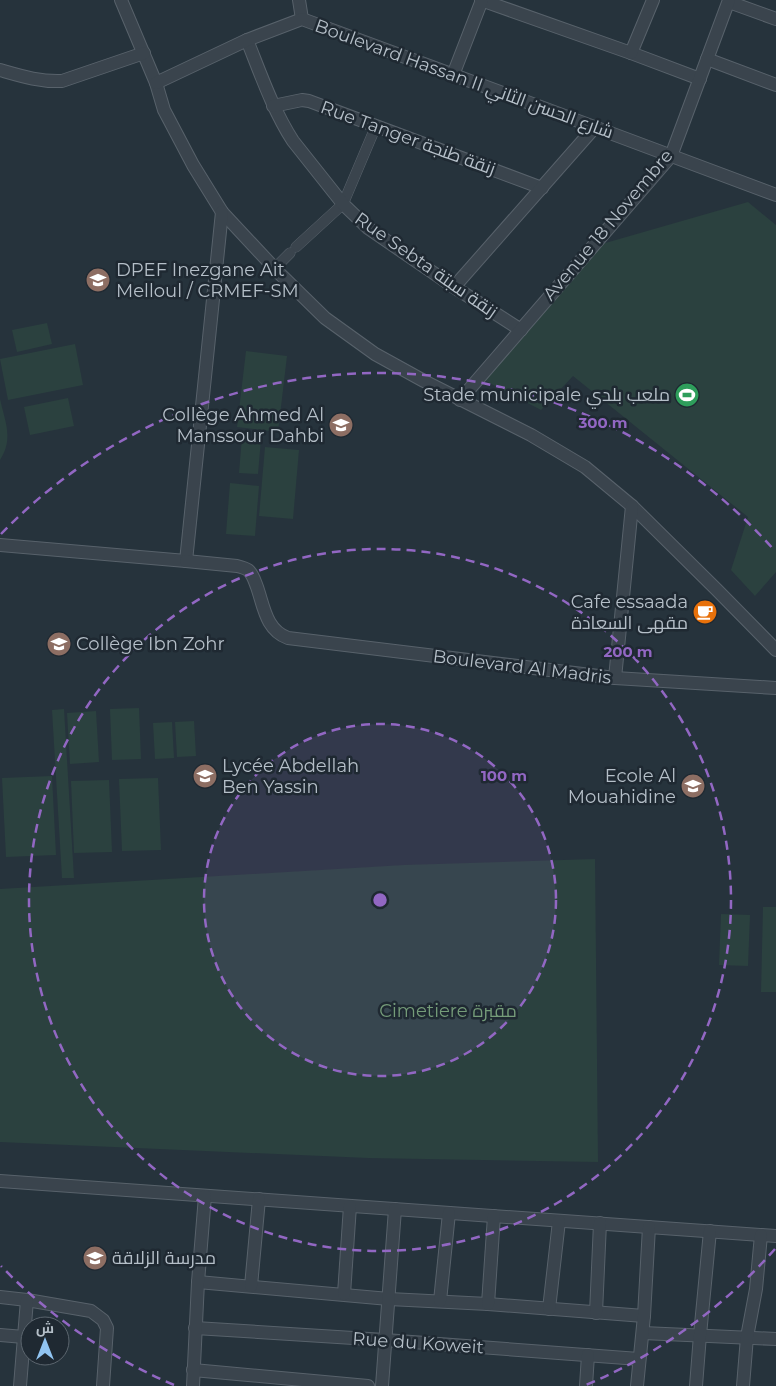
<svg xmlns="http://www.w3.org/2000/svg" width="776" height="1386" font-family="Montserrat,Cairo,sans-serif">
<rect width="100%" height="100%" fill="#26333c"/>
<g fill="#2b413f">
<polygon points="748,202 776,225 776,572 755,596 731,570 748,517 573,376 541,410 478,377 588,248"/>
<polygon points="47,323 52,344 17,352 12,330"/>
<polygon points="75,344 83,385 8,400 0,359"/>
<polygon points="246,351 287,356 278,432 237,427"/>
<polygon points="68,398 74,426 30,435 24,407"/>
<path d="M0,399C5,422 14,439 0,460Z"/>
<polygon points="242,437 261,439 258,474 239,473"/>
<polygon points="265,447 299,450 293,519 259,516"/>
<polygon points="230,483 259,486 255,536 226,534"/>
<polygon points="139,708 141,759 112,760 110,709"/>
<polygon points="64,709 74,878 62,878 52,710"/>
<polygon points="96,711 99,762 70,764 67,713"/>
<polygon points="194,721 196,756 177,757 175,722"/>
<polygon points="172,722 174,758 155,759 153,723"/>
<polygon points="52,776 56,855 6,857 2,778"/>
<polygon points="158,778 161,850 122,851 119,779"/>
<polygon points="109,780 112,852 74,853 71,781"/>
<polygon points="595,859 598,1162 368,1158 0,1142 0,889 404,865"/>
<polygon points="763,907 776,907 776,992 761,992"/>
<polygon points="721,914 750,915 748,966 719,965"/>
</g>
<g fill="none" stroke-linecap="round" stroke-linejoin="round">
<defs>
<g id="pedestrian">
<polyline points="296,247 343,204 376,126"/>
<polyline points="275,268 290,253"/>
</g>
<g id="minor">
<polyline points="121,0 156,83 164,110 193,165 222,212 278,272 325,318 375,354 424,381 531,435 585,467 632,506 717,590 776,650"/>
<polyline points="299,0 302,19"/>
<polyline points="481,0 631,53 700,79"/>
<polyline points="729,2 776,19"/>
<path d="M247,40C261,75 273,110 293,141L343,204L368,228L454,287L521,330"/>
<polyline points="631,53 653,0"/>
<polyline points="707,59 776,85"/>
<path d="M0,70C21,76 40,82 62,81L144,53"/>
<polyline points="453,75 482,0"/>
<polyline points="156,83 247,40 302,19 546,109 776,195"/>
<polyline points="273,106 302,100 309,101 542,188"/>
<polyline points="454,287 595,127"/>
<polyline points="460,400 671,156 729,0"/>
<polyline points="0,545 186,561 222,212"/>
<path d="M186,561L237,566C241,567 245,568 248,570C253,574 255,582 257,587C264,607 266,630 288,638L615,678L776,688"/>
<polyline points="615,678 632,506"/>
<polyline points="0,1181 776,1236"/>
<polyline points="198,1282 389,1299 488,1304 644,1316"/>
<polyline points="251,1286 259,1199"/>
<polyline points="344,1294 350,1206"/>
<polyline points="0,1297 27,1300 91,1311 103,1320 107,1328 103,1386"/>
<polyline points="440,1301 449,1213"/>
<polyline points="488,1304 494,1216"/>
<polyline points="549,1309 559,1221"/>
<polyline points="596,1313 600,1223"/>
<polyline points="195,1328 385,1340 639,1359"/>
<polyline points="643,1333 776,1339"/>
<polyline points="0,1335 24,1337"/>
<polyline points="193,1370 368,1386"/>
<polyline points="20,1386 27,1300"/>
<polyline points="193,1386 198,1282 205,1196"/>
<polyline points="382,1386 395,1209"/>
<polyline points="586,1386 588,1355"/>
<polyline points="637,1386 644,1316 649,1227"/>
<polyline points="696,1386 700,1335 710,1231"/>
<polyline points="743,1386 747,1337 756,1289 761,1235"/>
</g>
</defs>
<use href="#pedestrian" stroke="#58626b" stroke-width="11"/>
<use href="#minor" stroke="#58626b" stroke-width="14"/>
<use href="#pedestrian" stroke="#3a444d" stroke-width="10"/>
<use href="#minor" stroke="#3a444d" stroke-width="12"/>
</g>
<circle cx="380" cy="900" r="176" fill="#9267c3" fill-opacity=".12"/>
<g fill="none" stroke="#9267c3" stroke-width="2.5" stroke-dasharray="9 6">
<circle cx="380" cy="900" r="176"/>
<circle cx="380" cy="900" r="351"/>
<path d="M775 1249A527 527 0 0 1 586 1385M174 1385A527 527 0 0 1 1 1266M1 534A527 527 0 0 1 775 551"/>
</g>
<defs>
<symbol id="school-disc" viewBox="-11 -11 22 22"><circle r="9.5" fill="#8d6e63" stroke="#1f2932"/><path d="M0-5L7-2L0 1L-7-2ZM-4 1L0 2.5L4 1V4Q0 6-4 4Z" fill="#fff"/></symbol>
<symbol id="stadium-disc" viewBox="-11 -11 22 22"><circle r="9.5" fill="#2e9e5b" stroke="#1f2932"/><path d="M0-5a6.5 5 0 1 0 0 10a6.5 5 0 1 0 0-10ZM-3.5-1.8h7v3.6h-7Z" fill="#fff"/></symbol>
<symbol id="cafe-disc" viewBox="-11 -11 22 22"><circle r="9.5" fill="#e8710a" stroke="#1f2932"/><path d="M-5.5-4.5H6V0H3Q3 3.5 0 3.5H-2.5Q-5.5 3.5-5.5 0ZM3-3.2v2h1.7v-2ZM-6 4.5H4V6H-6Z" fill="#fff"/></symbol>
</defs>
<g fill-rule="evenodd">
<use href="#school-disc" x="84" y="266" width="28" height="28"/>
<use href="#stadium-disc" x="673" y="381" width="28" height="28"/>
<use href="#school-disc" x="327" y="411" width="28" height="28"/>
<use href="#cafe-disc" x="691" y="598" width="28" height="28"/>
<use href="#school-disc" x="45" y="630" width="28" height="28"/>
<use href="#school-disc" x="191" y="762" width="28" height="28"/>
<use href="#school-disc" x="679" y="772" width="28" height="28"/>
<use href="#school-disc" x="81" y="1244" width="28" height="28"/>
</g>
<g text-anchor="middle" stroke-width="5" stroke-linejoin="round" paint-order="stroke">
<g font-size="18" fill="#b5bfc8" stroke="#1f2932">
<text transform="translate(464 79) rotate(20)" y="6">Boulevard Hassan II شارع الحسن الثاني</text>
<text transform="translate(408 138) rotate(20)" y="6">Rue Tanger زنقة طنجة</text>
<text transform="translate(608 225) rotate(-50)" y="6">Avenue 18 Novembre</text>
<text transform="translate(426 265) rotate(35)" y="6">Rue Sebta زنقة سبتة</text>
<text transform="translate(522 667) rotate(7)" y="6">Boulevard Al Madris</text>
<text transform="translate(418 1343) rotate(4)" y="6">Rue du Koweit</text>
</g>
<g font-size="18" fill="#b5bfc8" stroke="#1f2932" text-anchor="start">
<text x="116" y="276">DPEF Inezgane Ait<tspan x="116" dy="21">Melloul / CRMEF-SM</tspan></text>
<text x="670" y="401" text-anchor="end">Stade municipale ملعب بلدي</text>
<text x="324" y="421" text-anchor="end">Collège Ahmed Al<tspan x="324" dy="21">Manssour Dahbi</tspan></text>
<text x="688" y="608" text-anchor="end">Cafe essaada<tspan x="688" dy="21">مقهى السعادة</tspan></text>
<text x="76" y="650">Collège Ibn Zohr</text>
<text x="222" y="772">Lycée Abdellah<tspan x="222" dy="21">Ben Yassin</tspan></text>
<text x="676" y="782" text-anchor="end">Ecole Al<tspan x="676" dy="21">Mouahidine</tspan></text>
<text x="112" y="1264">مدرسة الزلاقة</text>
</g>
<g font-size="18" fill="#759c79" stroke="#1f2932">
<text x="448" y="1017">Cimetiere مقبرة</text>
</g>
</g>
<circle cx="380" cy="900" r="8" fill="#9267c3" stroke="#1f2932" stroke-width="2.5"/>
<g font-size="15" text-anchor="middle" font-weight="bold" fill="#9267c3" stroke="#1f2932" stroke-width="5" stroke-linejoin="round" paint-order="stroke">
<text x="603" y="428">300 m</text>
<text x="628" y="657">200 m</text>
<text x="504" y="781">100 m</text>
</g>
<g transform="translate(45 1341)"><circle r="24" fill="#1f2932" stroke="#5b656e"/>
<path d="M0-4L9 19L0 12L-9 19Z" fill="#91c4f1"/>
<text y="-8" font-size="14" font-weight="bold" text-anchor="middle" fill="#b5bfc8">ش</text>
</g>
</svg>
